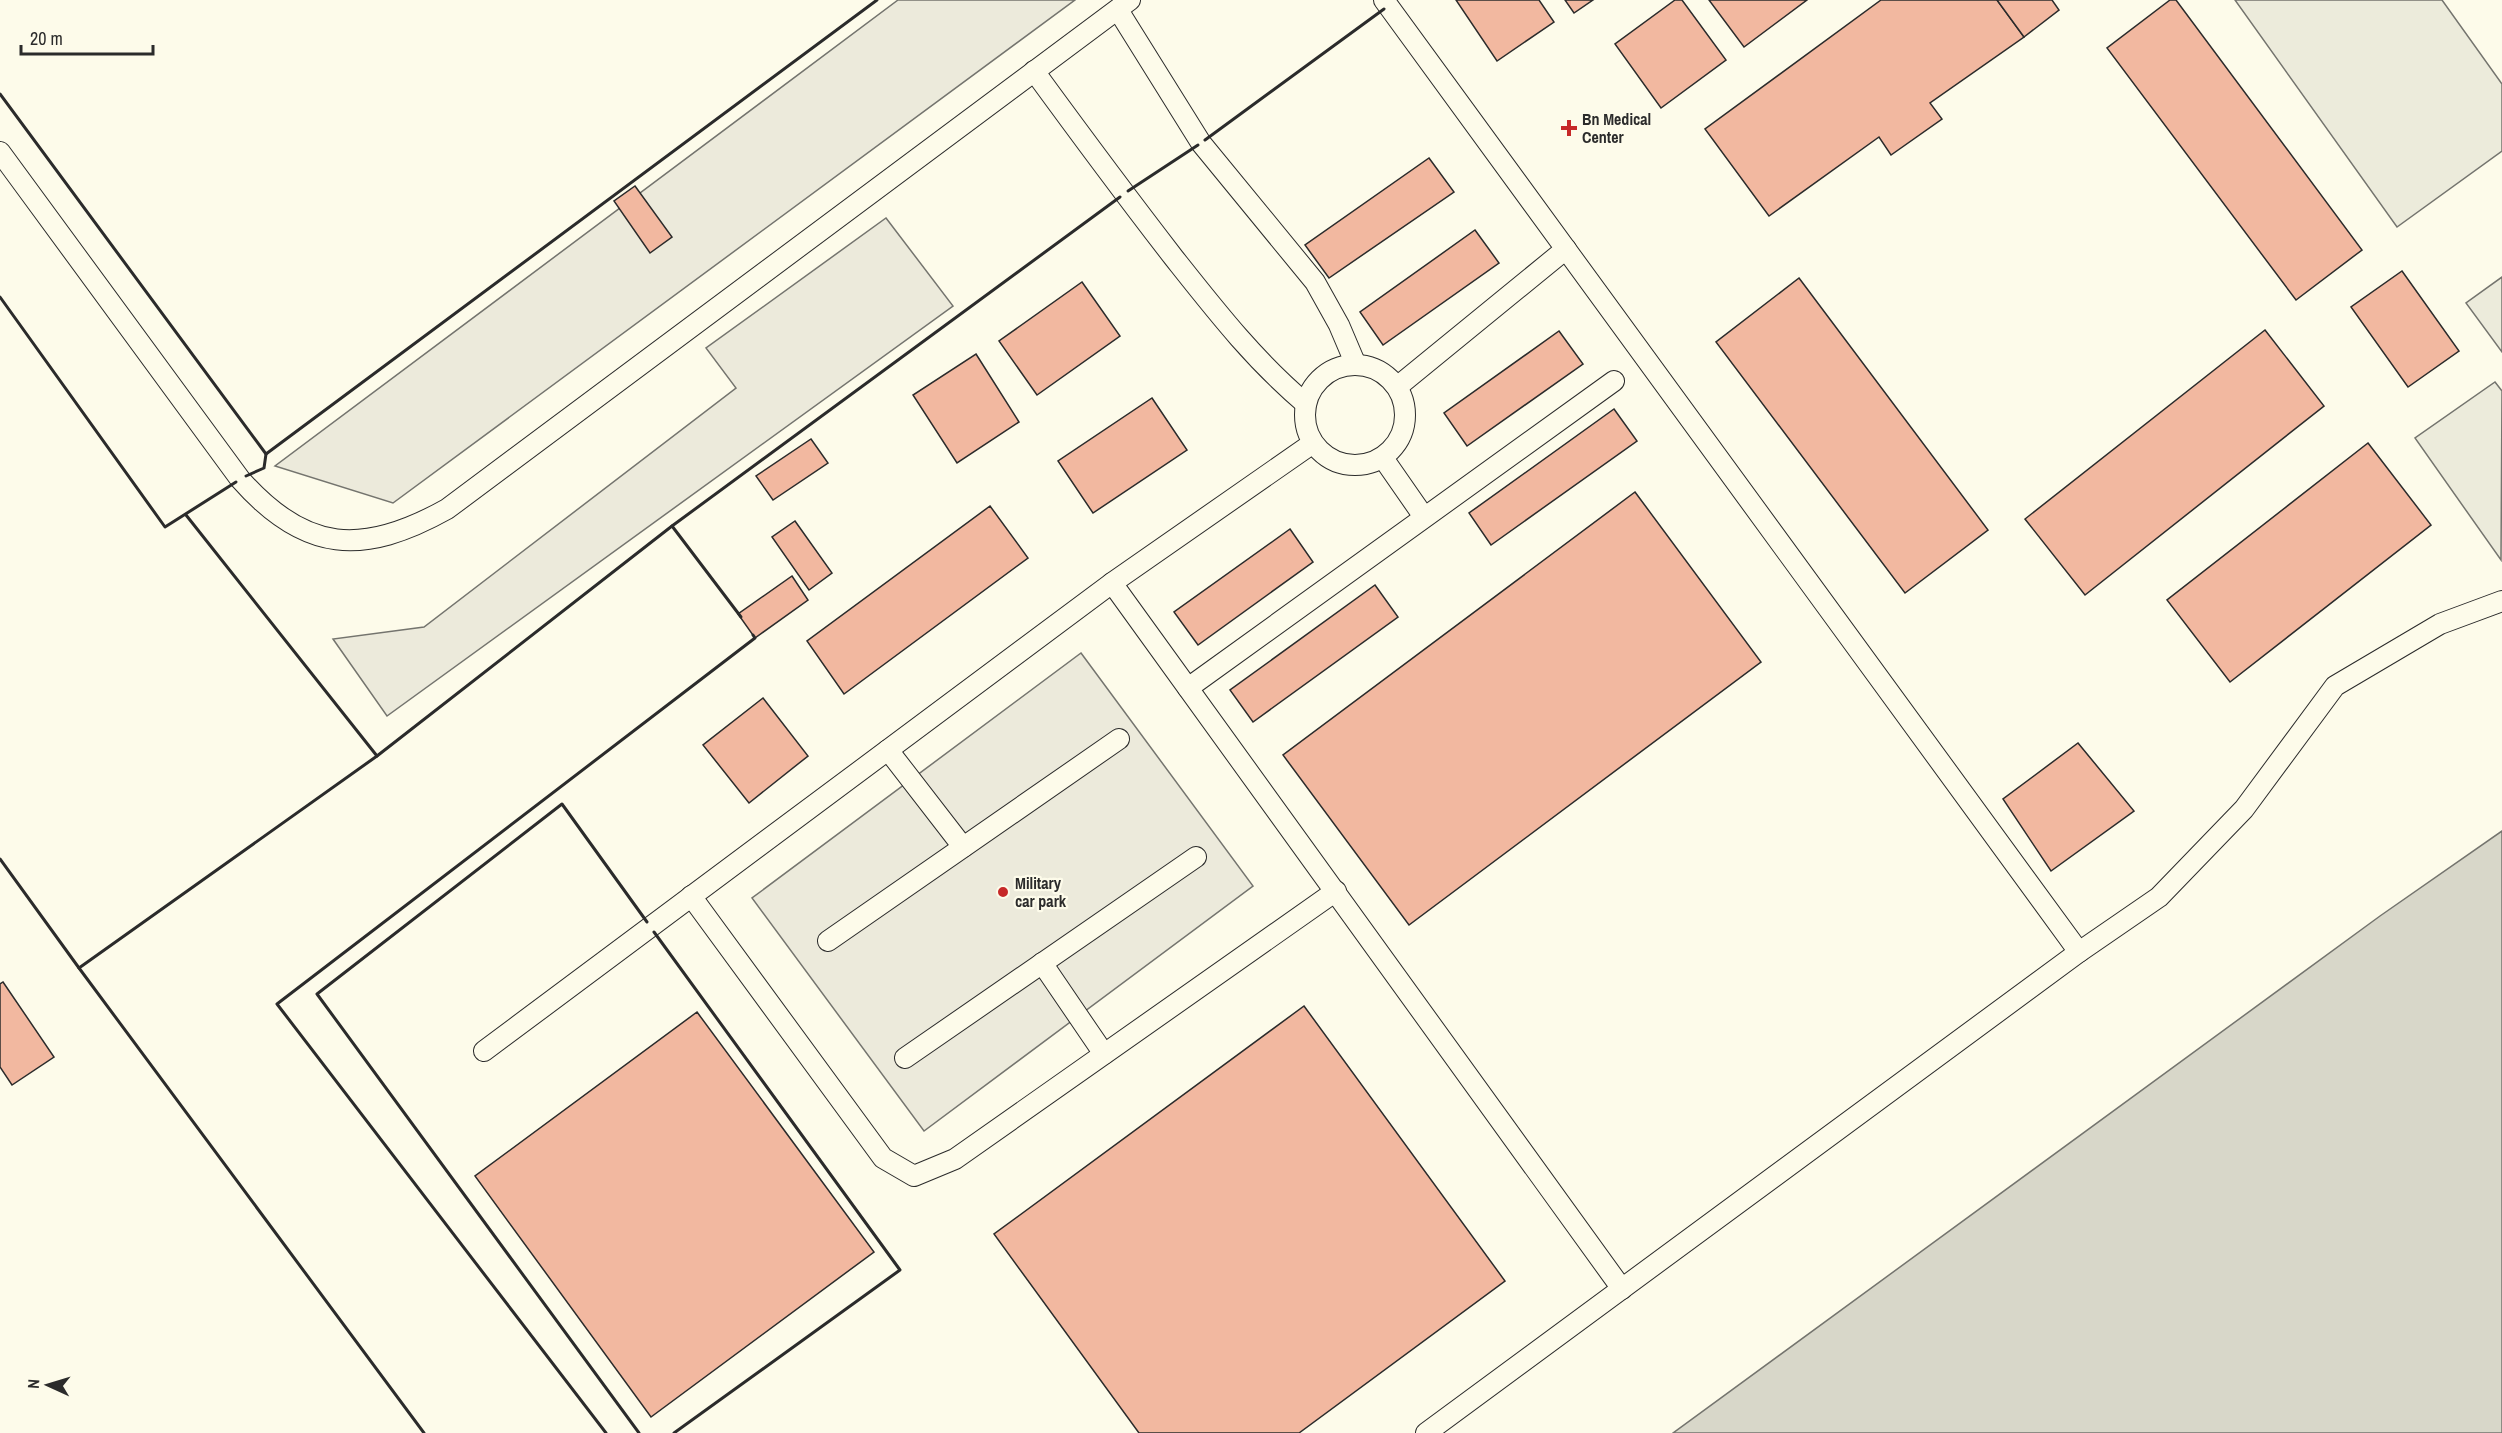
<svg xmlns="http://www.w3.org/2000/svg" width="2502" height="1433" font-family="'Archivo Narrow',sans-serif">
<rect width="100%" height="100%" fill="#fdfbea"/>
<g fill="#ecebdb" stroke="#74746e" stroke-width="1.5">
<polygon points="2235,0 2442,0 2502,84 2502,151 2397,227"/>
<polygon points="2502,277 2502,352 2466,303"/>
<polygon points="2495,382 2502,391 2501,560 2415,438"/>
</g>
<g fill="#eceadb" stroke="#74746e" stroke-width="1.5">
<polygon points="898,0 1075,0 393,503 275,466"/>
<polygon points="886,218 953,306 387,716 333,639 424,627 736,388 706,348"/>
<polygon points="1081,653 1253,886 924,1131 752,898"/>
</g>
<polygon fill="#d8d7c9" stroke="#74746e" stroke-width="1.5" points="2502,831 2502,1433 1673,1433 2380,916"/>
<g fill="#f2b8a0" stroke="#2b2b2b" stroke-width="1.5">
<polygon points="1456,0 1539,0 1554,22 1497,61"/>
<polygon points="1565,0 1593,0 1574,13"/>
<polygon points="1675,0 1682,0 1726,60 1661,108 1615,44"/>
<polygon points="1709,0 1807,0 1744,47"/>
<polygon points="1881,0 1997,0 2024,37 1930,103 1942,119 1891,155 1879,137 1769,216 1705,129"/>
<polygon points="1997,0 2052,0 2059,10 2024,37"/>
<polygon points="2170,0 2176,0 2362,250 2296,300 2107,48"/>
<polygon points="1429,158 1454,192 1329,278 1305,245"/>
<polygon points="635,186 672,237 650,253 614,201"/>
<polygon points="1475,230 1499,263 1383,345 1360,312"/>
<polygon points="2402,271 2459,351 2408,387 2351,307"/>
<polygon points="1799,278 1988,530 1905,593 1716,342"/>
<polygon points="1082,282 1120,336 1037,395 999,341"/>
<polygon points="2265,330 2324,406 2085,595 2025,519"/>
<polygon points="1559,331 1583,364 1467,446 1444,413"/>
<polygon points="976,354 1019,422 957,463 913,395"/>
<polygon points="1152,398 1187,450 1093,513 1058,461"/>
<polygon points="1614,409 1637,441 1491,545 1469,513"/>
<polygon points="811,439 828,463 773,500 756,476"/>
<polygon points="2368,443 2431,525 2230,682 2167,600"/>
<polygon points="1635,492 1761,662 1409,925 1283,755"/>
<polygon points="990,506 1028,558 844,694 807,641"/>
<polygon points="795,521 832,573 809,590 772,537"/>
<polygon points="1290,529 1313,562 1198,645 1174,612"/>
<polygon points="792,576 808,600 755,638 738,614"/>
<polygon points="1375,585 1398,617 1253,722 1230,690"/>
<polygon points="763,698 808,756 749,803 703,745"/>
<polygon points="2078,743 2134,811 2051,871 2003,799"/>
<polygon points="3,982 54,1057 12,1085 0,1067 0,984"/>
<polygon points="1304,1006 1505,1281 1299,1433 1139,1433 994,1234"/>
<polygon points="697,1012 874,1252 651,1417 475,1176"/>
</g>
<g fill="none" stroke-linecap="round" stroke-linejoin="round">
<defs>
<g id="service">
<polyline points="1384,0 2079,952 1426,1433"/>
<polyline points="1118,10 1201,143 1315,282 1339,325 1356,365"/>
<path d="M1034,71C1080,134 1126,196 1174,258C1216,311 1254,360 1306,404"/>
<path d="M0,152L240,479C305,553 363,556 447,509L1130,0"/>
<circle cx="1355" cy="415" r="50"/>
<polyline points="1397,387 1566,249"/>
<polyline points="1383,458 1424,517"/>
<polyline points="1112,583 1622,1289"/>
<polyline points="1188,688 1614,381"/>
<polyline points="888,750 963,847"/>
<polyline points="691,896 883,1158 914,1176 955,1159 1336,891"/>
<polyline points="828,941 1119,739"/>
<polyline points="2079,952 2159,897 2244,809 2335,686 2440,624 2502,601"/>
<polyline points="1042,963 1104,1054"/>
<polyline points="484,1051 1112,583 1313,443"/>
<polyline points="905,1058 1196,857"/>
</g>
</defs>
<use href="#service" stroke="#2b2b2b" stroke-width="22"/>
<use href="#service" stroke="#fdfbea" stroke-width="20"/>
<g stroke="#2b2b2b" stroke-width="3">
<polyline points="0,94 266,454 877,0"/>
<polyline points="1205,140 1384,9"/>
<polyline points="1128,191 1198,145"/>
<polyline points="0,297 165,527 236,482"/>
<polyline points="246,476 264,468 266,454"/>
<polyline points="186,515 377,756"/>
<polyline points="672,526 741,617"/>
<polyline points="0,859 79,968"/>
<polyline points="654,932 900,1270 674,1433"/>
<polyline points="424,1433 79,968 377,756 672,526 1120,197"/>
<polyline points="606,1433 277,1004 755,638 753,635"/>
<polyline points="639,1433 317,994 562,804 647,922"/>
</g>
</g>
<g fill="#c62828" stroke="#fdfbea" stroke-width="2">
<path d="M1566 119h6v6h6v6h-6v6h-6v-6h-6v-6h6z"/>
<circle cx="1003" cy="892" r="6"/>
</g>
<g text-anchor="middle" stroke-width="4.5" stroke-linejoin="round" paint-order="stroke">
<g font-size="16" font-weight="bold" fill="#2b2b2b" stroke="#fdfbea" text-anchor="start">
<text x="1582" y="125">Bn Medical<tspan x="1582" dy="18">Center</tspan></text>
<text x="1015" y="889">Military<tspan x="1015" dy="18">car park</tspan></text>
</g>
</g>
<g transform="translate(48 1385) rotate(274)" stroke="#fdfbea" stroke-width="4.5" paint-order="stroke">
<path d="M0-4.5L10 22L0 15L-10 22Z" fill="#2b2b2b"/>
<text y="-9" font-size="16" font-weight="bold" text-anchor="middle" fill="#2b2b2b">N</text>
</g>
<path d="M21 45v9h132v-9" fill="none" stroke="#2b2b2b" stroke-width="3"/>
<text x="30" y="45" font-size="18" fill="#2b2b2b" stroke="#fdfbea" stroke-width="4.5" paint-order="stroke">20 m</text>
</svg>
